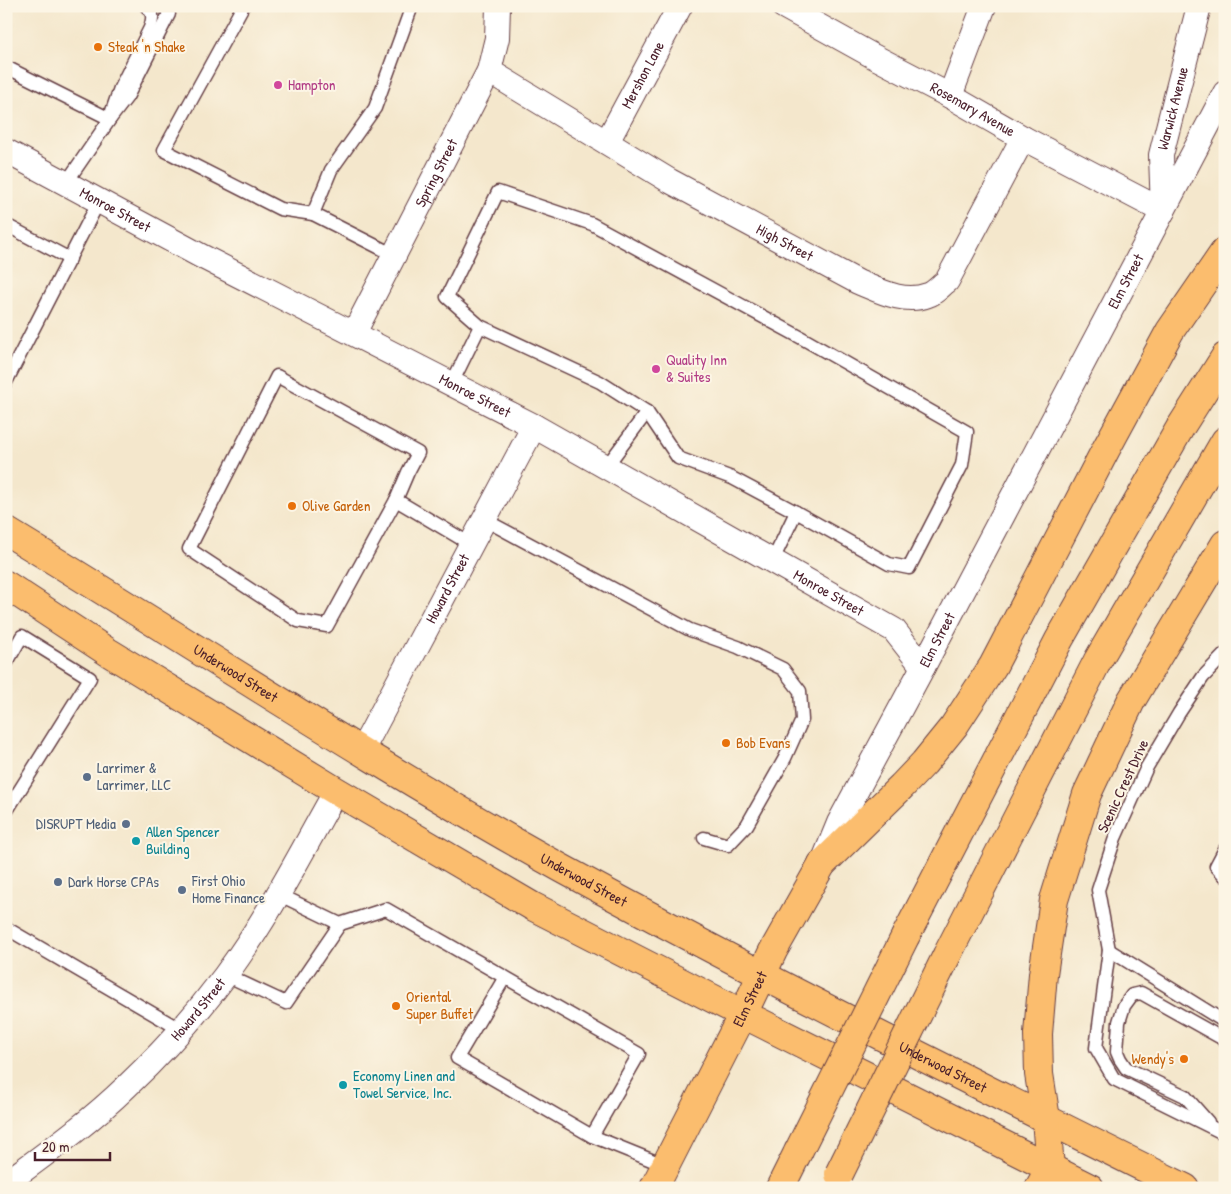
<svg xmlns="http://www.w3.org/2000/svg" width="1231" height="1194" font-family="'Patrick Hand',sans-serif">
<rect width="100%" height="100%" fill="#fcf5e5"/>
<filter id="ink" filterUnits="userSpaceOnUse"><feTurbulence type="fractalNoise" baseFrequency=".02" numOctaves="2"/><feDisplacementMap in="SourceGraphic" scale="10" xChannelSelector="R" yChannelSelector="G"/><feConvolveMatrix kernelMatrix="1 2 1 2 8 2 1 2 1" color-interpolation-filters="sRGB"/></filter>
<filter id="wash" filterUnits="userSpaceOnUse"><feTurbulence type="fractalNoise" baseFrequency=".0096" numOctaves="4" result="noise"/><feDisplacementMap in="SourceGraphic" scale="20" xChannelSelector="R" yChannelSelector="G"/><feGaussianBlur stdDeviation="1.12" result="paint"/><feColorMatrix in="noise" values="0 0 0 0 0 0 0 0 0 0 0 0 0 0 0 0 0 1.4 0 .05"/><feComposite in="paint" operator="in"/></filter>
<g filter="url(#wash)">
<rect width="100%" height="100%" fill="#f4e7cc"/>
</g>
<g filter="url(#ink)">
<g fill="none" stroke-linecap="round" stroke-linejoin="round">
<defs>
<g id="lane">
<polyline points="243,6 164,150 280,209 313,214 394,255"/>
<polyline points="6,67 110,119"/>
<path d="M112,111L120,88L150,28C153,18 154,13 146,6"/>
<polyline points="66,183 110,119 127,97 169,14 165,6"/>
<polyline points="313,214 331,170 375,108 412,6"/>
<polyline points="6,225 70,259"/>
<polygon points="277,376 418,453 408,472 396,500 327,626 298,621 189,549"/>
<polyline points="6,382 99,201"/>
<polyline points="452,383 480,326 600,382 647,412 678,458 732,478 796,512 889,564 909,568 962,465 967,432 800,337 592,224 498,192 447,297 480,326"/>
<polyline points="606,467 647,412"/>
<polyline points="396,500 472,545"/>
<polyline points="485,520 690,630 738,647 783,669 800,691 802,720 785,758 747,825 728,845 704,838"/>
<polyline points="772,562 796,512"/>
<polyline points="1225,654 1203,677 1179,713 1147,767 1115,838 1098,890 1109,950 1096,1048 1114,1079 1225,1134"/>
<polyline points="6,664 22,636 90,678 6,812"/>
<polyline points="1225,849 1216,866 1225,876"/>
<polyline points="278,894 340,924 386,909 639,1054 592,1136 457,1058 505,977"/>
<polyline points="6,928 181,1030"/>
<polyline points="1109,950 1225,1022"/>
<polyline points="226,975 286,1003 340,924"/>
<polyline points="1208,1122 1185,1096 1126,1068 1120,1059 1117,1052 1119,1022 1124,1006 1132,995 1141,993 1225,1040"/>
<polyline points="592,1136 666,1166"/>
</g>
<g id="street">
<path id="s1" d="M783,6L873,56L950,96L1023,138L1163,211L1161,155L1199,6"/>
<path id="s2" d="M489,71L670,181L858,282C880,291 904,304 928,295C935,293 941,285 947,281L1023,138"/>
<polyline points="950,96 984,6"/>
<path id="s3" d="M607,142L680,6"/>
<path id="s4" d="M6,151L201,256L534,426L894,630L923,667"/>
<path id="s5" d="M354,333L489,71L497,38L498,6"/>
<path id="s6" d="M361,752L534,426"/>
<path id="s7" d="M823,862L839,823L923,667L1225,93"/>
<path id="s8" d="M6,1183C48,1152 90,1122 127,1086C163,1052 196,1015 225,976C268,918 301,853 336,791"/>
</g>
<g id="primary">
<path id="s9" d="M6,531C192,644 373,764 563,869C768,981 977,1085 1185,1188"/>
<polyline points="6,585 108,652 336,791 532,906 743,1014 1090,1188"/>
<path id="s10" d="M654,1188L743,1014L773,951L822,864"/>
<polyline points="1039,1188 1050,1168 1046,1119"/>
</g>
<g id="highway">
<polyline points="822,864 902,786 924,763 954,726 993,666 1106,449 1170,331 1225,251"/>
<polyline points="906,935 1059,640 1180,428 1225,357"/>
<polyline points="947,955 1098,660 1225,441"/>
<polyline points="1046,1119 1039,1074 1038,1034 1043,974 1054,900 1087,794 1131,701 1225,544"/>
<polyline points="780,1188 798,1152"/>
</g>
</defs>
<use href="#lane" stroke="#643d43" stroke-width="15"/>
<use href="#street" stroke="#643d43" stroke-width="26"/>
<use href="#primary" stroke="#643d43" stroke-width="30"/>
<use href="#highway" stroke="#643d43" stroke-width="30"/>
<use href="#lane" stroke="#fff" stroke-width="12"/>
<use href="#street" stroke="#fff" stroke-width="24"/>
<use href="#primary" stroke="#fbbd6e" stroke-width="28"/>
<use href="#highway" stroke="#fbbd6e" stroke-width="28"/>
<defs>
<g id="highway-bridge">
<polyline points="798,1152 906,935"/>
<polyline points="839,1174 947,955"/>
</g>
</defs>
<use href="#highway-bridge" stroke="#643d43" stroke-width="30" stroke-linecap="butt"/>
<use href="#highway-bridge" stroke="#fbbd6e" stroke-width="28"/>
</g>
</g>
<g fill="#e8710a" stroke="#fcf5e5" stroke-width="2">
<circle cx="98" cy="47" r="5"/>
<circle cx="292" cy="506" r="5"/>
<circle cx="726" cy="743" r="5"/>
<circle cx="396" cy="1006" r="5"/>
<circle cx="1184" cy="1059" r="5"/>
</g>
<g fill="#d1479c" stroke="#fcf5e5" stroke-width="2">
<circle cx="278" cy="85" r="5"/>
<circle cx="656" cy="369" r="5"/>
</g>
<g fill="#5c6f8a" stroke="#fcf5e5" stroke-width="2">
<circle cx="87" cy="777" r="5"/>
<circle cx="126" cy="824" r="5"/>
<circle cx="58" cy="882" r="5"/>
<circle cx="182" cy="890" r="5"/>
</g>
<g fill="#0f9aa8" stroke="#fcf5e5" stroke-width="2">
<circle cx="136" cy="841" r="5"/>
<circle cx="343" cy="1085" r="5"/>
</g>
<g text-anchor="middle" stroke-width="4" stroke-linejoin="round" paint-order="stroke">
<g font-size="15" fill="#c56008" stroke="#fcf5e5" text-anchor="start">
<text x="108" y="52">Steak 'n Shake</text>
<text x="302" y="511">Olive Garden</text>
<text x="736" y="748">Bob Evans</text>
<text x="406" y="1002">Oriental<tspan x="406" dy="17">Super Buffet</tspan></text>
<text x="1174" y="1064" text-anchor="end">Wendy's</text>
</g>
<g font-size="15" fill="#4a1f2b" stroke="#fcf5e5">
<text dy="5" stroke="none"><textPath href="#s3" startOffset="76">Mershon Lane</textPath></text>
<text dy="5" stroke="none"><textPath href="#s1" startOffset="536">Warwick Avenue</textPath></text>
<text dy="5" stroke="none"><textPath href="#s1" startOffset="216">Rosemary Avenue</textPath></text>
<text dy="5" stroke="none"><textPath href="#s5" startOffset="180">Spring Street</textPath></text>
<text dy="5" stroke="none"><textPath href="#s4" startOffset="124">Monroe Street</textPath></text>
<text dy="5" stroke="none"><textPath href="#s2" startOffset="342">High Street</textPath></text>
<text dy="5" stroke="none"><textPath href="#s7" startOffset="655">Elm Street</textPath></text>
<text dy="5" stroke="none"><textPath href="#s4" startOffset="529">Monroe Street</textPath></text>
<text dy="5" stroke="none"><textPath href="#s6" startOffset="185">Howard Street</textPath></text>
<text dy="5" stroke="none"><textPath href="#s4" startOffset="934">Monroe Street</textPath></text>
<text dy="5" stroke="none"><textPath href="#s7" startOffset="250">Elm Street</textPath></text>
<text dy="5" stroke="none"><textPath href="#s9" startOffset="270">Underwood Street</textPath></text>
<text transform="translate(1123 786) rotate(-65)" y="5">Scenic Crest Drive</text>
<text dy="5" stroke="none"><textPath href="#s9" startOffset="675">Underwood Street</textPath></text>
<text dy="5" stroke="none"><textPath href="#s10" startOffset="212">Elm Street</textPath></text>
<text dy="5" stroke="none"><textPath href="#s8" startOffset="260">Howard Street</textPath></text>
<text dy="5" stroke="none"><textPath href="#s9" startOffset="1080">Underwood Street</textPath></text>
</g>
<g font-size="15" fill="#b23c85" stroke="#fcf5e5" text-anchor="start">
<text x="288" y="90">Hampton</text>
<text x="666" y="365">Quality Inn<tspan x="666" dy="17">&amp; Suites</tspan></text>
</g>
<g font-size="15" fill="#4e5e75" stroke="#fcf5e5" text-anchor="start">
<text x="97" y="773">Larrimer &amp;<tspan x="97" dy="17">Larrimer, LLC</tspan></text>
<text x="116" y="829" text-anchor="end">DISRUPT Media</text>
<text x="192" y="886">First Ohio<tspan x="192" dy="17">Home Finance</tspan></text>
<text x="68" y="887">Dark Horse CPAs</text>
</g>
<g font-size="15" fill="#0d838f" stroke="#fcf5e5" text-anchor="start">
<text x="146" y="837">Allen Spencer<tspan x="146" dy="17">Building</tspan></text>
<text x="353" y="1081">Economy Linen and<tspan x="353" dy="17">Towel Service, Inc.</tspan></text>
</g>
</g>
<rect width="1231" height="1194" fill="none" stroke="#fcf5e5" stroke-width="25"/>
<path d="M35 1152v8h75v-8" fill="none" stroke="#4a1f2b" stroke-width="2.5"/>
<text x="42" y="1152" font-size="15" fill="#4a1f2b" stroke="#fcf5e5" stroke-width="4" paint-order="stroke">20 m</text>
</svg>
